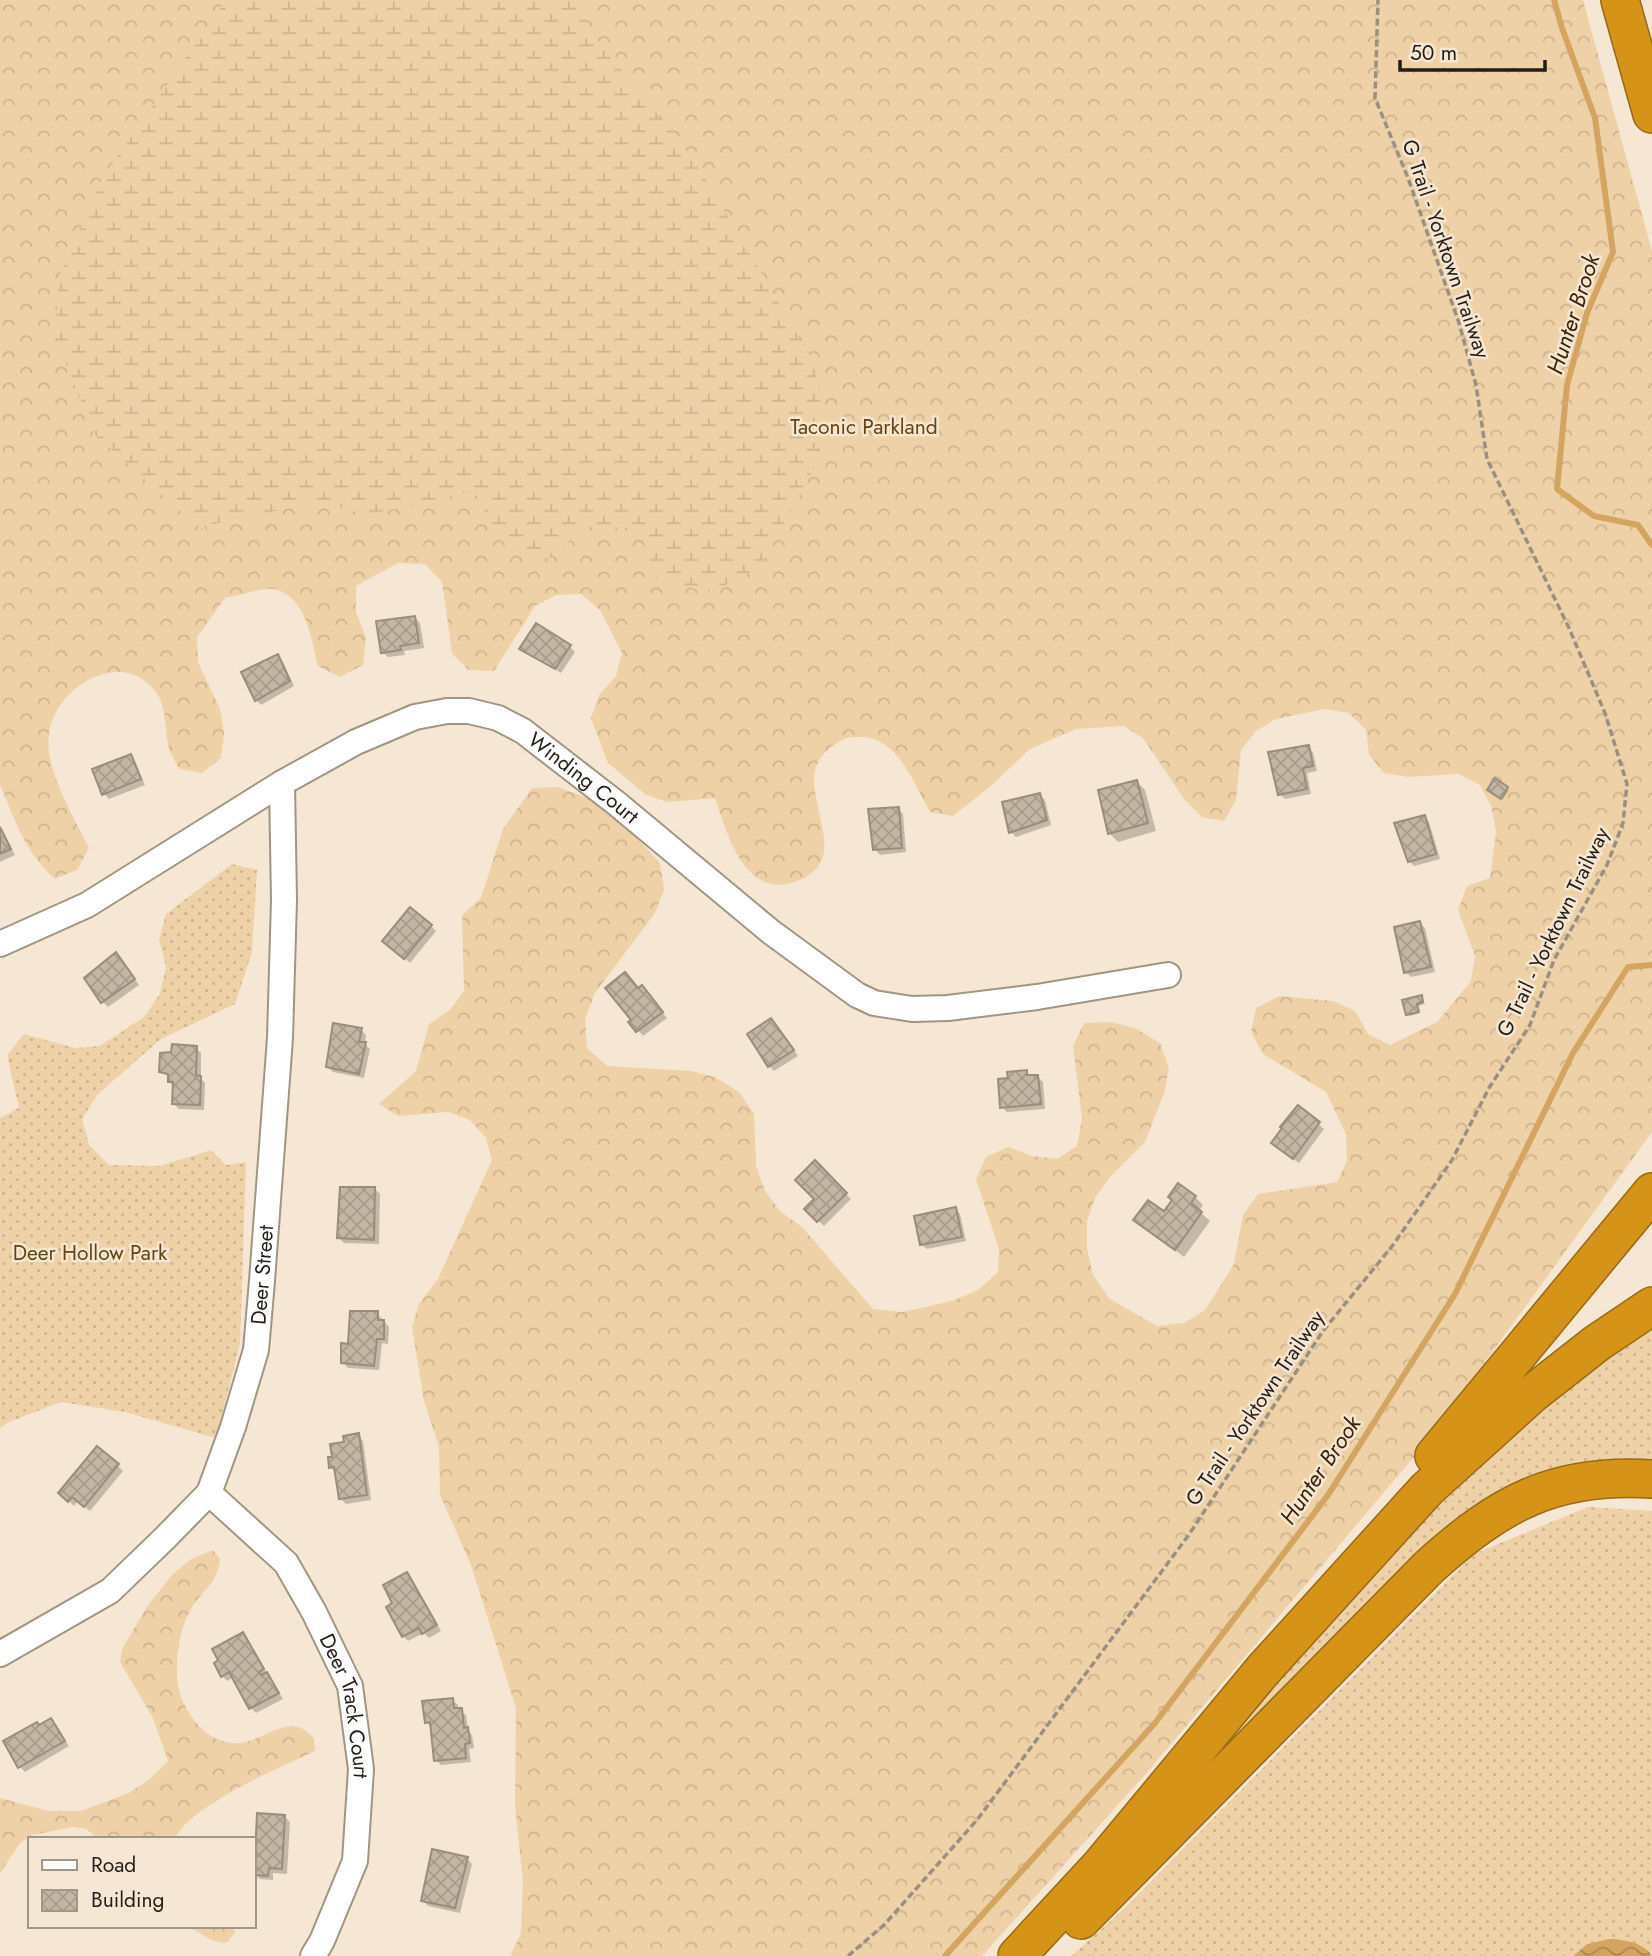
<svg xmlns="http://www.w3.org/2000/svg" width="1652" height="1956" font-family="Jost,sans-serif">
<defs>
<pattern id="grass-dots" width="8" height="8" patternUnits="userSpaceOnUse" patternTransform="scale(1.75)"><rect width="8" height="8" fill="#efd1a7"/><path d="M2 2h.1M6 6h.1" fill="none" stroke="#cdb38f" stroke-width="1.8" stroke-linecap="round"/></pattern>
<pattern id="forest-crowns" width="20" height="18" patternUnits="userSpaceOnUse" patternTransform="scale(1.75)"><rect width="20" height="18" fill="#efd1a7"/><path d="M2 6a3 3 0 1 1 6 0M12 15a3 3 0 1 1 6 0" fill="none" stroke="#cdb38f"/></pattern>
<pattern id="wetland-marsh" width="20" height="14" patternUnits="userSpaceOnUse" patternTransform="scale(1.75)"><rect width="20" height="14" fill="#efd1a7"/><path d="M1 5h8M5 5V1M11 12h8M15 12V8" fill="none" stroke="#cdb38f"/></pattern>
<pattern id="water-waves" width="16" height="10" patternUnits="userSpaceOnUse" patternTransform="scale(1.75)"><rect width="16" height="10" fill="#d4a561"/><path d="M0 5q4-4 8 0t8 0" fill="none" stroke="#ac864f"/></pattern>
<pattern id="building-cross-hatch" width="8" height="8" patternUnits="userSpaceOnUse" patternTransform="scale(1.75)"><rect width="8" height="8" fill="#c3b6a3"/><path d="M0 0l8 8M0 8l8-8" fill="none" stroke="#a79c8c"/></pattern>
</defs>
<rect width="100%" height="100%" fill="#f5e7d4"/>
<g fill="url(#grass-dots)">
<polygon points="232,864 257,870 252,952 235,1004 161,1039 98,1094 82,1119 89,1145 109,1165 160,1166 211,1150 226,1165 246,1162 240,1344 216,1438 125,1412 61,1402 9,1422 0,1428 0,1118 19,1108 7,1055 24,1034 75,1048 100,1046 144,1017 160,994 166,967 159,940 166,914"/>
<polygon points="1652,1324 1652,1468 1487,1509 1201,1774 1379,1563 1506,1439"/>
<polygon points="1588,1507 1652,1511 1652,1953 1649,1951 1587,1944 1573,1956 1071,1956 1124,1909 1474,1554"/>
</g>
<g fill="url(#forest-crowns)">
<path d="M0,0H1583L1652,251V1132L1430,1438L1143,1777L982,1956H510L521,1933L523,1881L515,1806L516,1708L471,1565L440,1495L439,1447L424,1401L412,1327L419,1304L438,1279L492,1160L486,1138L470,1120L448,1112L398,1116L379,1104L416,1071L429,1024L450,1010L464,991L462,915L481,898L503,829L532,788L558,787L606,805L660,863L664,890L655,913L595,993L585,1019L587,1048L607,1066L691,1071L715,1077L739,1092L754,1114L756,1166L765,1191L780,1211L802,1227L873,1309L902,1312L952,1301L978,1290L998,1272L999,1249L976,1179L986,1157L1008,1147L1032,1156L1057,1159L1077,1146L1082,1119L1073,1046L1084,1023L1112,1022L1137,1029L1160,1043L1169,1068L1164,1093L1145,1142L1110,1177L1095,1198L1087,1221V1248L1093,1275L1110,1299L1157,1326L1184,1323L1205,1310L1234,1264L1243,1215L1258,1194L1337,1182L1347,1161L1346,1134L1326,1092L1263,1054L1251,1032L1256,1008L1279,996L1333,1001L1355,1011L1368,1034L1390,1045L1437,1022L1471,981L1475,956L1458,910L1467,886L1490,878L1496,831L1491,806L1480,785L1459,774L1408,777L1384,773L1369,755L1366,730L1349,713L1325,709L1276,719L1256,731L1241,750L1236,800L1224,821L1202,817L1184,799L1143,738L1124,726L1076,729L1030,749L992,785L953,816L930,812C914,784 898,738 862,737C851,737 846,737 837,743C825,750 815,762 814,777C813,798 827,832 824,851C823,864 813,874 802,879C746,905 728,836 715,798L668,802L646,795L608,763L591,718L599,695L616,676L622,653L600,610L581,594L556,595L535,606L494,671L468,670L452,653L442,582L425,564L398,563L356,586V612L366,638L363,665L340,677L318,666C311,639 307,597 274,589C264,587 237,596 225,598L197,637L198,662L220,709L224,733L221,758L202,773L179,769C175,761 170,753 168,744C165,730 166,709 159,697C129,646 61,681 50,728C41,765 73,815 89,848L77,870L55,879C24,851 16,822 0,785Z"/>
<path d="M213,1550L220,1559C217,1586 203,1588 191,1609C180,1628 176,1654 177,1676C178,1709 209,1751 246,1742C261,1738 276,1727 292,1726C302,1726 307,1732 314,1738L315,1751C277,1769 194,1803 174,1839H99L86,1829L73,1827L32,1835L20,1843L0,1873V1798L49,1811H81L129,1793L151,1778L168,1761L153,1718L120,1662L122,1649L148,1605L172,1575L191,1559Z"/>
<path d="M181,1926H234L235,1932L227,1943C204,1942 201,1929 181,1926Z"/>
</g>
<polygon fill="url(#wetland-marsh)" points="226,0 579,0 588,28 696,163 813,361 825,414 814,468 760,567 712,592 657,581 639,528 587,527 542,563 498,539 475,491 367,515 317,502 204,526 212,539 95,435 55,337 59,277 102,179"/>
<path fill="url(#water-waves)" d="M1610,1939C1624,1939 1646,1944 1652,1956H1573L1587,1944Z"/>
<g fill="#0003">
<polygon points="415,618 420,623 424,648 404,651 405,655 388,657 382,652"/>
<polygon points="570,647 575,652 561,673 522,648"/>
<polygon points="278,657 283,662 294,686 261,705 256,700"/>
<polygon points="1308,747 1313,752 1317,771 1307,773 1311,794 1285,799 1280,794"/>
<polygon points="130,756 135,761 145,785 109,799 104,794"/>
<polygon points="1496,781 1509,790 1503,799 1492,792"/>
<polygon points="1137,782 1145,790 1156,831 1118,842 1110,834 1100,791"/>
<polygon points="1040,795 1045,800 1051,825 1016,837 1011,832"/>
<polygon points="898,809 903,814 906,852 880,855 875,849"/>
<polygon points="1424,817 1429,822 1440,859 1414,866 1409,861"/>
<polygon points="0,827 15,855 0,862"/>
<polygon points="1420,923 1425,928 1435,972 1411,977 1406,972"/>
<polygon points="431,926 436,931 410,963 390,946"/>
<polygon points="121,960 139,985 108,1007 103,1002"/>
<polygon points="647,993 667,1018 643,1036 631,1022"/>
<polygon points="1421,997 1425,1004 1418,1006 1420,1013 1410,1016 1407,1014"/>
<polygon points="776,1026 798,1056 774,1071 769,1066"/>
<polygon points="361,1030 366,1035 365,1044 370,1049 364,1078 333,1072 328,1067"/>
<polygon points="196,1048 201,1053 201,1079 205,1083 204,1110 179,1109 174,1104 174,1086 169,1082 170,1077 161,1072"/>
<polygon points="1026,1072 1031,1077 1037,1076 1043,1082 1045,1109 1007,1112 1002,1107 1010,1080"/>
<polygon points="1298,1108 1324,1129 1299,1163 1278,1148 1284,1128"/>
<polygon points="815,1163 851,1199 824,1226 806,1209 816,1199"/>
<polygon points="375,1189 380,1194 379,1244 344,1243 339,1238"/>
<polygon points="1195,1197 1203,1205 1199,1211 1210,1221 1184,1257 1136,1220 1164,1214"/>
<polygon points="955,1209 960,1214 966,1241 927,1249 921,1244"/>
<polygon points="377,1313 389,1327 388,1344 382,1343 379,1370 348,1368 343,1362 350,1346"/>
<polygon points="358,1435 363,1441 371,1500 346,1504 340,1498 336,1472 330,1467 346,1444"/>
<polygon points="118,1466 123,1471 90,1511 78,1501 74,1506 66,1498"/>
<polygon points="407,1574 412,1579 441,1631 429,1638 424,1633 408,1641 403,1636 395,1604"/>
<polygon points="243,1634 283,1699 256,1713 251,1708 234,1677 227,1681 222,1676"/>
<polygon points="452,1700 458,1705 458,1710 466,1715 468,1730 472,1735 474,1748 469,1749 471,1762 441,1765 436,1760 432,1728 426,1722"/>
<polygon points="51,1720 69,1746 25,1772 20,1767 40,1727"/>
<polygon points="285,1817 290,1822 287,1874 273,1873 273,1880 260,1879 255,1874"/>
<polygon points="467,1859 472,1864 460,1913 428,1906 423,1900"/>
</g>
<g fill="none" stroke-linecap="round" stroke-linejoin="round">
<g stroke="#d4a561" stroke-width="6">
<polyline points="1554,0 1562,28 1595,118 1613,252 1587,313 1567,385 1557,489 1594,516 1638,525 1652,545"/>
<polyline points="945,1956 1155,1723 1328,1495 1455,1294 1573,1053 1628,967 1652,965"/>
</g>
</g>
<g fill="url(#building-cross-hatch)" stroke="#9a8d7c" stroke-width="2">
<polygon points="415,616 419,643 400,646 401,650 381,653 376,621"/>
<polygon points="536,623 571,645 555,669 519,649"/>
<polygon points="278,654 290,681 255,701 241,672"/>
<polygon points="1309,745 1313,766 1303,768 1307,789 1278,795 1268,752"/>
<polygon points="131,754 141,779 102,795 92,769"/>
<polygon points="1495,778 1508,787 1501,799 1487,790"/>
<polygon points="1137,780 1148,823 1108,834 1098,790"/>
<polygon points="1040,793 1047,820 1009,833 1002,802"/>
<polygon points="899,807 902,848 873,850 868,809"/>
<polygon points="1425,815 1436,854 1408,862 1394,823"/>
<polygon points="0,827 11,849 0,854"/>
<polygon points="410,907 432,925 404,959 382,941"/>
<polygon points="1420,921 1431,967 1404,973 1394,927"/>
<polygon points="116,952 135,979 101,1003 84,978"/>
<polygon points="625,972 638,988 642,985 663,1012 636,1032 628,1022 631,1020 605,988"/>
<polygon points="1422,995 1423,1002 1417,1004 1419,1012 1406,1015 1402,1000"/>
<polygon points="771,1018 794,1050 768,1067 747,1034"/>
<polygon points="333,1023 362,1028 359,1042 366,1042 359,1074 326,1067"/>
<polygon points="172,1044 197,1046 196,1075 201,1076 200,1105 172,1104 173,1082 168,1082 168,1074 159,1072 160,1053 171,1052"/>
<polygon points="1027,1070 1027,1075 1038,1075 1041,1104 1000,1108 998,1079 1008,1078 1007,1072"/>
<polygon points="1298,1105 1320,1122 1293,1159 1271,1143 1282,1128 1280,1127"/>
<polygon points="815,1160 847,1193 817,1222 804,1209 814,1199 795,1180"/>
<polygon points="1178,1183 1196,1196 1191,1203 1202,1212 1175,1250 1133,1220 1148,1200 1164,1211 1172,1200 1168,1197"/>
<polygon points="340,1187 375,1187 374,1240 337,1238"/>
<polygon points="956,1207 962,1237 920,1245 914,1216"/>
<polygon points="350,1311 378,1311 378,1320 384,1320 384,1339 377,1339 374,1366 341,1363 341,1343 348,1344"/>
<polygon points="359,1433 367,1495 339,1499 334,1467 329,1468 328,1457 332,1457 330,1444 344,1442 343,1436"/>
<polygon points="97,1446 119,1464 84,1507 72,1497 68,1502 58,1493"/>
<polygon points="407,1572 437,1625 422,1634 419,1628 402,1637 386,1607 392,1603 383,1585"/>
<polygon points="243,1632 264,1669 259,1672 261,1675 267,1672 279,1693 249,1709 229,1672 221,1677 214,1663 218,1660 212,1649"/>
<polygon points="453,1698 454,1708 462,1708 464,1728 468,1727 470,1743 465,1744 466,1758 434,1761 430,1722 425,1723 422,1701"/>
<polygon points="51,1718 65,1741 18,1768 3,1741 37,1722 39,1725"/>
<polygon points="257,1813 285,1815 282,1869 269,1868 268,1876 254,1875"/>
<polygon points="432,1849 468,1857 455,1908 421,1901"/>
</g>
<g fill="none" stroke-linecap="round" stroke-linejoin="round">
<defs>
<g id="minor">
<path id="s1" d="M0,944L87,905L282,783L356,742L415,717L447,711H469L498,718L523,731L616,803L771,932L857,995L874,1003L912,1009L948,1008L1037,997L1168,975"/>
<path id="s2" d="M209,1493L286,1563L314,1612L350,1686L361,1769L355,1861L322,1941L313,1956"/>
<path id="s3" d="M0,1654L110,1591L165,1538L209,1493L233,1427L256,1350L262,1281L280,1038L284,900L282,783"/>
</g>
<g id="highway">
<polyline points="1620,0 1652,114"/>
<polyline points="1434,1456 1652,1192"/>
<path d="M1081,1920L1429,1567C1500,1503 1554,1473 1652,1479"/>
<polyline points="1017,1956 1101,1865 1263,1670 1427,1489 1532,1394 1597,1343 1652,1306"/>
</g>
</defs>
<use href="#minor" stroke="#a19583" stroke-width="28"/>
<use href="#highway" stroke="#976a17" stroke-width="40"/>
<polyline stroke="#998f82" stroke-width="3.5" stroke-dasharray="7 3.5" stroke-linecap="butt" points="848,1956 884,1925 977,1820 1188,1536 1323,1331 1393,1245 1452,1160 1489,1088 1530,1025 1554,960 1607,865 1623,823 1627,784 1605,713 1569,628 1487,459 1476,385 1459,323 1408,178 1375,98 1378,0"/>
<use href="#minor" stroke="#fff" stroke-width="24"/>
<use href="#highway" stroke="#d59317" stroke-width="37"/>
</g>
<g text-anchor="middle" stroke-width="5" stroke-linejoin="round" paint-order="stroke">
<g font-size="21" fill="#231e17" stroke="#f5e7d4">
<text transform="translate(1446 249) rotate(71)" y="7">G Trail - Yorktown Trailway</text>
<text dy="7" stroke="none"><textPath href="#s1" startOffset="663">Winding Court</textPath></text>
<text transform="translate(1553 932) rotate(-64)" y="7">G Trail - Yorktown Trailway</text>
<text dy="7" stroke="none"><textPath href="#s3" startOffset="492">Deer Street</textPath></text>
<text transform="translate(1255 1408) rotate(-56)" y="7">G Trail - Yorktown Trailway</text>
<text dy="7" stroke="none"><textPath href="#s2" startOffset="261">Deer Track Court</textPath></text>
</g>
<g font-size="21" fill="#64440f" stroke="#f5e7d4">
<text x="864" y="434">Taconic Parkland</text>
<text x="90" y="1260">Deer Hollow Park</text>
</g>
<g font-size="23" font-style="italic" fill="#392607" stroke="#f5e7d4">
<text transform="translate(1573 314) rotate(-72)" y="8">Hunter Brook</text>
<text transform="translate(1320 1470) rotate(-56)" y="8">Hunter Brook</text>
</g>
</g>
<rect x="28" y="1837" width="228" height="91" fill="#f5e7d4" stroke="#a19788" stroke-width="2"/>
<rect x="42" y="1860" width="35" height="10" fill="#ffffff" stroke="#a19788" stroke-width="2"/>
<text x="91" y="1872" font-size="21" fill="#231e17">Road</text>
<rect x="42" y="1890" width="35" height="21" fill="url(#building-cross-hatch)" stroke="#a19788" stroke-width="2"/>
<text x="91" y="1907" font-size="21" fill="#231e17">Building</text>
<path d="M1400 60v10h145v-10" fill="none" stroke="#231e17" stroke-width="3.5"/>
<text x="1410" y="60" font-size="21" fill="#231e17" stroke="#f5e7d4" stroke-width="5" paint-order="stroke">50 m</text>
</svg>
